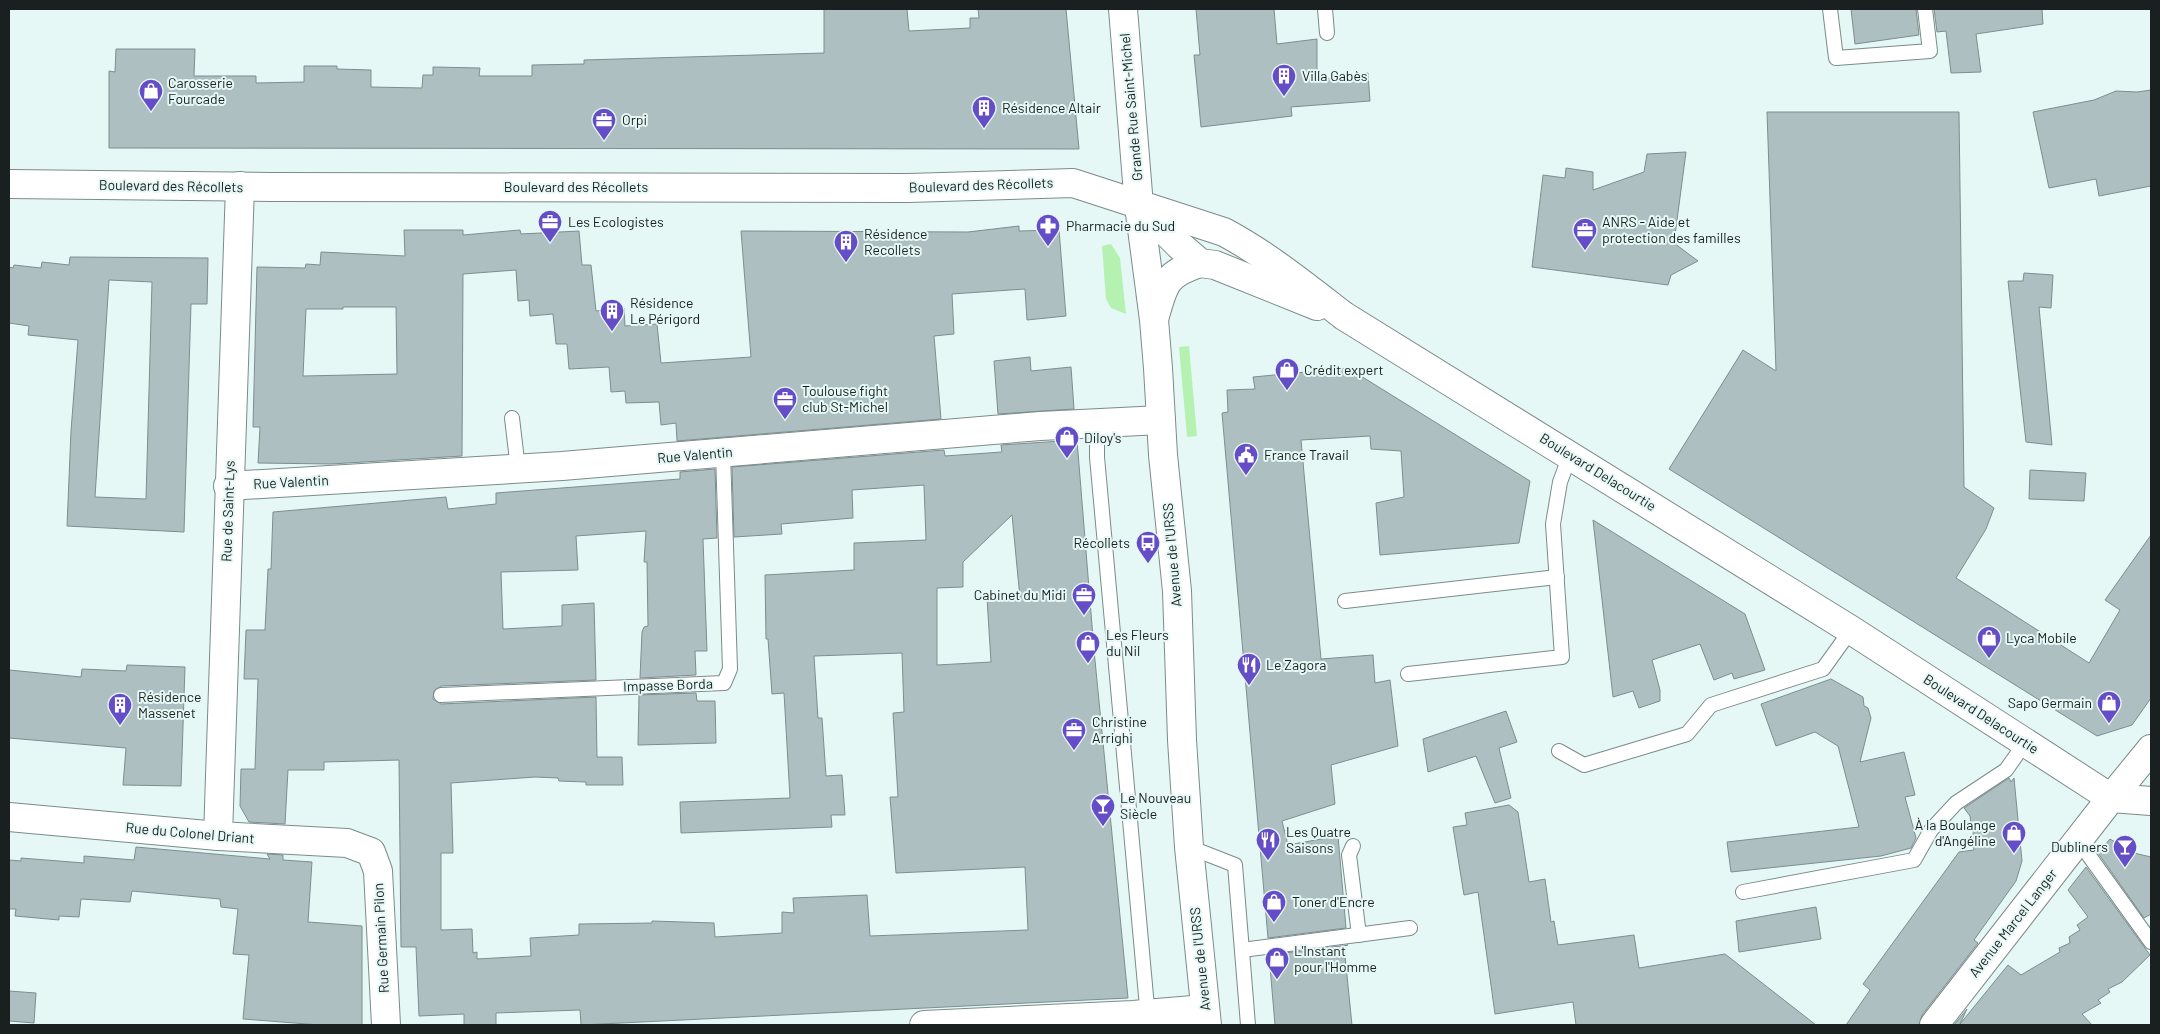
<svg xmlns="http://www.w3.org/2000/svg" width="2160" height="1034" font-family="Barlow,sans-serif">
<rect width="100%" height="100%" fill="#e6f8f5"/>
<g fill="#b5f2b2">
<polygon points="1111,244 1120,258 1126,314 1111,308 1106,299 1102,246"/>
<polygon points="1189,346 1197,436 1187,437 1179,347"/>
</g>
<g fill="#adbfc1" stroke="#7e8e90" fill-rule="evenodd">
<polygon points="824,9 907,9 909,31 970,28 970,18 979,18 978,9 1066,9 1079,149 109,148 109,71 115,72 116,49 195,49 194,76 256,76 256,83 304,82 304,66 337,66 337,69 371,70 371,87 422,88 423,75 433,75 433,67 480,68 479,76 532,76 532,65 584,64 584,60 824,53"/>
<polygon points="1196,9 1274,9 1277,44 1317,39 1317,80 1368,73 1370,101 1291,107 1292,116 1201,127 1194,55 1200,55"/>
<polygon points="1851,9 1916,9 1919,35 1855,44"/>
<polygon points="1934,9 2042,9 2043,24 1976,34 1981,72 1951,73 1946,31 1937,32"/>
<polygon points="2151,90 2151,186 2099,196 2096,179 2049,188 2033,112 2094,100 2116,91 2137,92"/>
<polygon points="1767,112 1959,112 1964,487 1994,508 1986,529 1956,578 2089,663 2120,610 2105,600 2151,535 2151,698 2132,725 2097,736 1669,469 1743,350 1776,371"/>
<polygon points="1686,152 1674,243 1698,261 1671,275 1668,285 1532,267 1543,175 1565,178 1566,168 1593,172 1593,190 1644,172 1647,154"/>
<path d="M1019,226V231L1059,230L1066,316L1027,320L1025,289L952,294L954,334L934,336L941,419L677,441L676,423L661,425L659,402L626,403L625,391L611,392L609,367L569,369L567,344H556L553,314L530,316L529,300L518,301L516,270L463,274L462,456L331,464L258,463L260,427H253L257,267L305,268L306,264L320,265L321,252L405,256L404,230H463V235L520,230L521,234L579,231L582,265H591L596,311L624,308L625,326L657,324L661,363L751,357L741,231L968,232ZM343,307H396L397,374L303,376L306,309H343Z"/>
<path d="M70,257L208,258L207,304H191L184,532L67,526L71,431L78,340L28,335L29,326L9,323V267L13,268L14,265L41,268L42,262L69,265ZM109,280L152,282L146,499L95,497Z"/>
<polygon points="2024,273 2053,275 2051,308 2039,307 2052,445 2026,442 2008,281 2023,281"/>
<polygon points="1030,357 1031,371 1071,367 1074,409 998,414 994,361"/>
<polygon points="1348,368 1530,481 1519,543 1380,555 1376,503 1404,497 1401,451 1371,449 1370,436 1301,440 1321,659 1373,655 1375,683 1390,680 1398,746 1331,765 1335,804 1282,821 1288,845 1338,836 1346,928 1268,938 1222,413 1228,412 1227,390 1255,389 1253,377"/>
<path d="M1077,440L1094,650L1128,998L581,1025L580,1010L496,1013V1025H464V1014L419,1016L416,947H401L399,760L324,762V770H288L285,824L249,822L240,806L241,769H255L258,679H244L246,630H265L268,569H271L273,512L446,497L448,509L496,504V493L680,479V472L715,469L717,538L703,539L707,651H695L696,675L640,678L642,632L644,627L648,626L647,562H644L646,531L576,536L578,570L501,572L503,629L562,626V605L594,603L596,680L441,686L434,691L433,699L441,704L596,697L597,757H622L623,785H586V782L559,781L558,778L535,777L451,783L453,853H441V930L472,929L473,953L477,952V959L531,956L530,938L579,935V924L652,923V921L714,923L715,937L782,933V912L794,913L793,898L867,895L870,936L1028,930L1025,867L896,873L890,797H898L893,713L904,712L902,653L814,656L818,718H822L826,776L842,775L845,815H831L832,827L681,833L680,802L790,798L784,693L772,694L768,639H766L765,575L854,570V543L926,540L924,485L852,490L853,518L781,524L782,534L734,537L732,467L944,450L945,456L1002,452L1001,445ZM1012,515L1020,598H987L991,662L937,665V588L963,587V562Z"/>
<polygon points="2030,470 2086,473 2084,501 2029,499"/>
<polygon points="1593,520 1745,614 1765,670 1734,679 1732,673 1714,680 1700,644 1652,660 1660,690 1660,701 1639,708 1633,691 1613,697"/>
<polygon points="127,665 185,667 181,786 123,785 126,748 9,738 9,670 81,677 82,669 126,671"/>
<polygon points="1831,679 1863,697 1864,706 1868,708 1871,718 1860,762 1904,752 1915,795 1905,797 1916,838 1911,848 1881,856 1731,872 1727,842 1859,827 1838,746 1815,732 1776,746 1761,704"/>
<polygon points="696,693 697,701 715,701 716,743 638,745 639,695"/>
<polygon points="1506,711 1517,742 1499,748 1511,798 1495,803 1476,756 1428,772 1423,739"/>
<polygon points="2009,778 2011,782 2014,778 2022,861 2016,881 1974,940 1978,943 1922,1015 1919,1025 1846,1025 1870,990 1863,984 1906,925 1959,852 1974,850 1972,835 1975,831 1972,832 1970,816 1964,808"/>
<polygon points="1509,805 1518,812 1529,882 1545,879 1551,922 1554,921 1558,945 1634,935 1639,968 1725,954 1816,1025 1576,1025 1573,1002 1495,1014 1478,892 1464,895 1453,827 1467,825 1465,813"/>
<polygon points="2110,839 2134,853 2151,857 2151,914 2144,918 2098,853"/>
<polygon points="136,847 270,859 267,854 283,855 283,860 312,862 308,922 362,926 362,1025 320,1025 243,1019 249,955 233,954 238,909 221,907 220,899 132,891 130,902 81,899 79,917 59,916 59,920 15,916 16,909 9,909 9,860 21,861 21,858 84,863 84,856 134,860"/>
<polygon points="2086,867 2150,955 2122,982 2108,989 2110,992 2098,1000 2101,1003 2082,1014 2092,1025 1954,1025 1967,1009 1960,1024 2008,965 2021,975 2060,952 2059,948 2070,943 2069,937 2080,930 2077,925 2088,917 2068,890"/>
<polygon points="1816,907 1821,939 1739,952 1736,921"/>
<polygon points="1348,945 1344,946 1352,1025 1275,1025 1269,955"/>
<polygon points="9,991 36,993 34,1023 9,1021"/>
</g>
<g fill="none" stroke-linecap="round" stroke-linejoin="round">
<defs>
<g id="service">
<polyline points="1325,9 1327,33"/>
<polyline points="1830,9 1836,58 1930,51 1925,9"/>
<polyline points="512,418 518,469"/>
<polyline points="1097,423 1097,457 1148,1018"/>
<polyline points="1345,601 1557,577"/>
<polyline points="1408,674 1562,657 1553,524 1560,482 1570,455"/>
<polyline points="441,695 724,683 730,669 723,453"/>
<polyline points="1559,751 1584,765 1687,734 1711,705 1823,669 1851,630"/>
<polyline points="2077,839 2151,942"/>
<polyline points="1353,846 1349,855 1359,935"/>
<polyline points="1189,847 1235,865 1248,1025"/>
<polyline points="1743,892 1914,860 1931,830 1956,803 2006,770 2025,743"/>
<polyline points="1242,950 1410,928"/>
</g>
<g id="minor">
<polyline points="228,486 562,466 1040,426 1161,420"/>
<polyline points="2111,798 2151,749"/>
<polyline points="9,817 218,836 347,843 371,852 378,871 386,1025"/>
<polyline points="218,836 240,186"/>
<polyline points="924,1025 1133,1015 1205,1009"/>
</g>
<polyline id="tertiary" points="1934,1025 2111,798"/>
<g id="secondary">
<polyline points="1123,9 1139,206 1154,320 1158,368 1163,455 1177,591 1182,740 1189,847 1207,1025"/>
<path d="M9,184L271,187L908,188L1073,183L1224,232C1267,255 1305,286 1344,316L1851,630L2111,798L2151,801"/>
<polyline points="1142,208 1179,245 1200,263 1215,265 1317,306"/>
<path d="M1155,316C1164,283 1166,274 1200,263"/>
</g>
</defs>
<use href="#service" stroke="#7b8b89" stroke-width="16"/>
<use href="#minor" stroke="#7b8b89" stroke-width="30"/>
<use href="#tertiary" stroke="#7b8b89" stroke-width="30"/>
<use href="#secondary" stroke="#7b8b89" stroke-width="30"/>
<use href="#service" stroke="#fff" stroke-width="14"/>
<use href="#minor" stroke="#fff" stroke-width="28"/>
<use href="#tertiary" stroke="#fff" stroke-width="28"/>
<use href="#secondary" stroke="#fff" stroke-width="28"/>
</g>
<defs>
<symbol id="building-pin" viewBox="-11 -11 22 30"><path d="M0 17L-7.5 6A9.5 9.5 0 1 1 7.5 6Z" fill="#644dc6" stroke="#e6f8f5"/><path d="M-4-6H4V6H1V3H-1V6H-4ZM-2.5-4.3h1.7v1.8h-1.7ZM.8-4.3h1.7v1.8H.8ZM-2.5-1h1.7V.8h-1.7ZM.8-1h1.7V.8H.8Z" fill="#fff"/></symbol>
<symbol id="shop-pin" viewBox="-11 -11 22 30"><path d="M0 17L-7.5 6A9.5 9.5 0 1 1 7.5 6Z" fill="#644dc6" stroke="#e6f8f5"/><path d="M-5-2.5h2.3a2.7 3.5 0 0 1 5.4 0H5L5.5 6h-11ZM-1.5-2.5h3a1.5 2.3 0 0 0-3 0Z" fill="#fff"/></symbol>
<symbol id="office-pin" viewBox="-11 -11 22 30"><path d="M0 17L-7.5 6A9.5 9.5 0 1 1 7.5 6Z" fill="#644dc6" stroke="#e6f8f5"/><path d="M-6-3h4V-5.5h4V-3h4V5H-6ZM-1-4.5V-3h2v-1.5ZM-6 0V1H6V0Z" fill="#fff"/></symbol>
<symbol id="pharmacy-pin" viewBox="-11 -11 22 30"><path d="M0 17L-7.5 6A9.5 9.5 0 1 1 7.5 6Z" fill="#644dc6" stroke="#e6f8f5"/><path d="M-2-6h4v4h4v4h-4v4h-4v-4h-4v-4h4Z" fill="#fff"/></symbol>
<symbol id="civic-pin" viewBox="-11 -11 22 30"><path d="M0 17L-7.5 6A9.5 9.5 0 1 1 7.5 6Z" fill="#644dc6" stroke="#e6f8f5"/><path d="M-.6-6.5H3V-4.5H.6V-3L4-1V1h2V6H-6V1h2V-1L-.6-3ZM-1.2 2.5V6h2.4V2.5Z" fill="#fff"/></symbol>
<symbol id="bus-pin" viewBox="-11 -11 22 30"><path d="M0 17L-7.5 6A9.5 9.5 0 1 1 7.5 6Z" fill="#644dc6" stroke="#e6f8f5"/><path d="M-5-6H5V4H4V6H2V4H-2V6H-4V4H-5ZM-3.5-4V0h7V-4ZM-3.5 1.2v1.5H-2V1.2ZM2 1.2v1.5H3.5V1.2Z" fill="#fff"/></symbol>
<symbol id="restaurant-pin" viewBox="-11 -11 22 30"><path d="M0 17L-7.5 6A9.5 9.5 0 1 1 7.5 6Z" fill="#644dc6" stroke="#e6f8f5"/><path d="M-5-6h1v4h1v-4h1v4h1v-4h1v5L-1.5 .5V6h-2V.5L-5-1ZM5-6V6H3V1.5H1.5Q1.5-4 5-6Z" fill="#fff"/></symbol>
<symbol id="bar-pin" viewBox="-11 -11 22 30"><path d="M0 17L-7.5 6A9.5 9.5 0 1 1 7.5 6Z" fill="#644dc6" stroke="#e6f8f5"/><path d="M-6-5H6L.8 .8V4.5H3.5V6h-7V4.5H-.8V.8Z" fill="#fff"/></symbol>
</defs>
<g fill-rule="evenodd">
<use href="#building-pin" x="1270" y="62" width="28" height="38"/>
<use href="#shop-pin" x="137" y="77" width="28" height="38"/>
<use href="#building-pin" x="970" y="94" width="28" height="38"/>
<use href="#office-pin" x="590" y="106" width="28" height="38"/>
<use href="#office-pin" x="536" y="208" width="28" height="38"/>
<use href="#pharmacy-pin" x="1034" y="212" width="28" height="38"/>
<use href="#office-pin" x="1571" y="216" width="28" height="38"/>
<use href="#building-pin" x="832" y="228" width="28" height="38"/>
<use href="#building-pin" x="598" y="297" width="28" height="38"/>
<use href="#shop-pin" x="1273" y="356" width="28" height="38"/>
<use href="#office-pin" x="771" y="385" width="28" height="38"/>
<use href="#shop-pin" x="1053" y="424" width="28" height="38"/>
<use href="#civic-pin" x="1232" y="441" width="28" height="38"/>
<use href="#bus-pin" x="1134" y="529" width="28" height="38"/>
<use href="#office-pin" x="1070" y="581" width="28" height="38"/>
<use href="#shop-pin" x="1975" y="624" width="28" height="38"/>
<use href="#shop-pin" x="1074" y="629" width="28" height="38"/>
<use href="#restaurant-pin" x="1235" y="651" width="28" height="38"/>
<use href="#shop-pin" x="2095" y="689" width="28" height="38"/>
<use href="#building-pin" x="106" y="691" width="28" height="38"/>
<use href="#office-pin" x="1060" y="716" width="28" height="38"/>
<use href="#bar-pin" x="1089" y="792" width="28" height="38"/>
<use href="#shop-pin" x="2000" y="819" width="28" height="38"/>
<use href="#restaurant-pin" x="1254" y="826" width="28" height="38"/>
<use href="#bar-pin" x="2111" y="833" width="28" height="38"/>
<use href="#shop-pin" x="1260" y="888" width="28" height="38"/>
<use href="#shop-pin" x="1263" y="945" width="28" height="38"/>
</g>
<g text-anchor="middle" stroke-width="4" stroke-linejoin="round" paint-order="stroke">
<g font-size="14" fill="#1a201f" stroke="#e6f8f5" text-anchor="start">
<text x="1302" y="81">Villa Gabès</text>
<text x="168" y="88">Carosserie<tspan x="168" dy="16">Fourcade</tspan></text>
<text x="1002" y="113">Résidence Altair</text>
<text x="622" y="125">Orpi</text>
<text x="568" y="227">Les Ecologistes</text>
<text x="1602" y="227">ANRS - Aide et<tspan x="1602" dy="16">protection des familles</tspan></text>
<text x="1066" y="231">Pharmacie du Sud</text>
<text x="864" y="239">Résidence<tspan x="864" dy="16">Recollets</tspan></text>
<text x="630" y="308">Résidence<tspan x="630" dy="16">Le Périgord</tspan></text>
<text x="1304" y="375">Crédit expert</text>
<text x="802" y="396">Toulouse fight<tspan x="802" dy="16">club St-Michel</tspan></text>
<text x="1084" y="443">Diloy's</text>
<text x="1264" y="460">France Travail</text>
<text x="1130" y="548" text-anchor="end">Récollets</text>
<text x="1066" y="600" text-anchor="end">Cabinet du Midi</text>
<text x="1106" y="640">Les Fleurs<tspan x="1106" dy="16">du Nil</tspan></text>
<text x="2006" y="643">Lyca Mobile</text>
<text x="1266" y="670">Le Zagora</text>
<text x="138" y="702">Résidence<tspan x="138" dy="16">Massenet</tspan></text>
<text x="2092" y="708" text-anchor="end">Sapo Germain</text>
<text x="1092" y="727">Christine<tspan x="1092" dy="16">Arrighi</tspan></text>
<text x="1120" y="803">Le Nouveau<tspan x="1120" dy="16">Siècle</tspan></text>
<text x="1996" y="830" text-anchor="end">À la Boulange<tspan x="1996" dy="16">d'Angéline</tspan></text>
<text x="1286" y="837">Les Quatre<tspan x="1286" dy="16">Saisons</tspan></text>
<text x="2108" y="852" text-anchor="end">Dubliners</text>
<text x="1292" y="907">Toner d'Encre</text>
<text x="1294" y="956">L'Instant<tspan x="1294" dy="16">pour l'Homme</tspan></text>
</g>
<g font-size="14" fill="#1a201f" stroke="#e6f8f5">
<text transform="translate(1131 107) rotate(-95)" y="5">Grande Rue Saint-Michel</text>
<text transform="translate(981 185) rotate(-2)" y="5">Boulevard des Récollets</text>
<text transform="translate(171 186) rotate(1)" y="5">Boulevard des Récollets</text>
<text x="576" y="192">Boulevard des Récollets</text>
<text transform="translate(695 455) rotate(-5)" y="5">Rue Valentin</text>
<text transform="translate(1598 472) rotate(32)" y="5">Boulevard Delacourtie</text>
<text transform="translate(291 482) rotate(-3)" y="5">Rue Valentin</text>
<text transform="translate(228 511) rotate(-88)" y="5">Rue de Saint-Lys</text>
<text transform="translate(1172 555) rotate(-95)" y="5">Avenue de l'URSS</text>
<text transform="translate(668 685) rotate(-2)" y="5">Impasse Borda</text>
<text transform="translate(1981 714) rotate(33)" y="5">Boulevard Delacourtie</text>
<text transform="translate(190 833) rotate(5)" y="5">Rue du Colonel Driant</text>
<text transform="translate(2013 923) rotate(-52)" y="5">Avenue Marcel Langer</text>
<text transform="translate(381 938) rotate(-93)" y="5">Rue Germain Pilon</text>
<text transform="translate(1200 959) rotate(-96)" y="5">Avenue de l'URSS</text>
</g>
</g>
<rect width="2160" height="1034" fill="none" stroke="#1a201f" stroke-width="20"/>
</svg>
